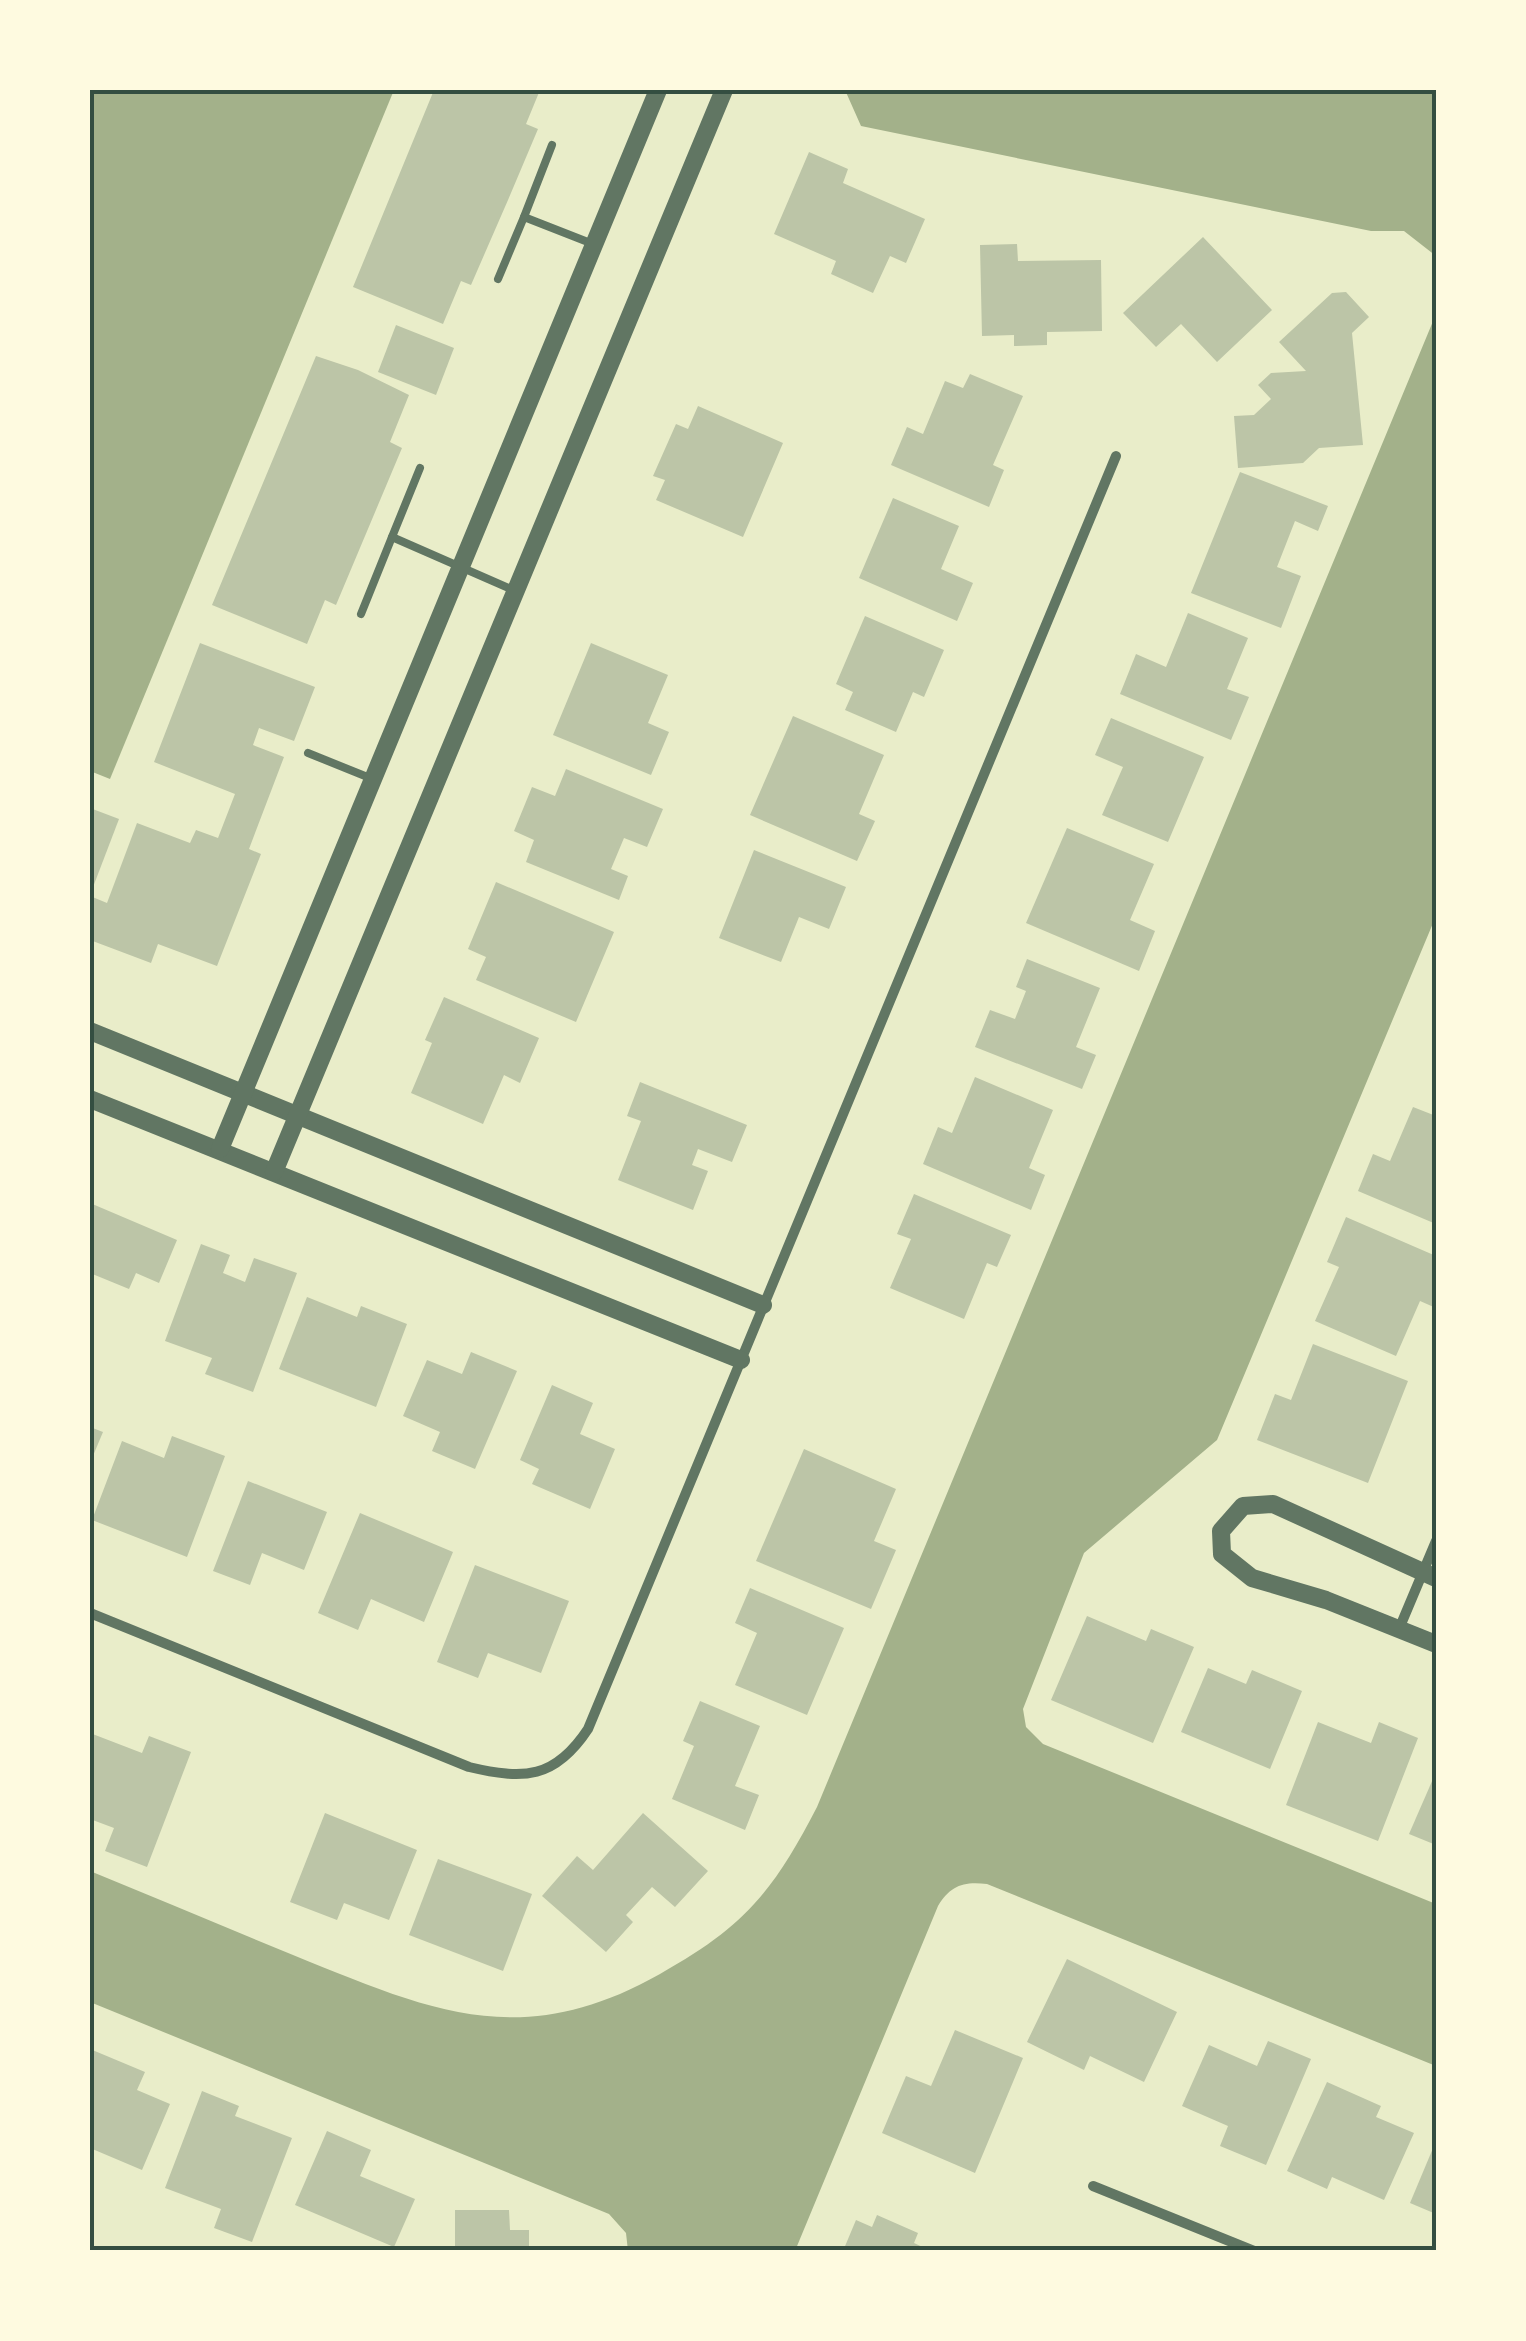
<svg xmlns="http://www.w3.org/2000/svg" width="1526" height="2341" font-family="Raleway,sans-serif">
<rect width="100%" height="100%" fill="#e9edc9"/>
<g fill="#a3b18a">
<polygon points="90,90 394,90 110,779 90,771"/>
<polygon points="845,90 1436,90 1436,256 1404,231 1371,231 861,126"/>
<path d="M1436,314V916L1217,1440L1084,1553L1023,1709L1026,1727L1043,1744L1436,1904V2066L987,1884C963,1881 950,1886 938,1906L795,2251H628L626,2233L609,2214L90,2002V1871C158,1899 225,1927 293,1955C429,2010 520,2053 660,1974C744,1927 773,1892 817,1807Z"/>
</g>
<g fill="#bcc5a7">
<polygon points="434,90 540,90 526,124 538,129 508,200 471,285 461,281 443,324 353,287"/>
<polygon points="809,152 848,169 843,183 925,219 906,263 890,256 873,293 831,274 836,261 774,234"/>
<polygon points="1203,237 1272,310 1217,362 1181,324 1156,347 1123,313"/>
<polygon points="1017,244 1018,261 1101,260 1102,331 1047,332 1047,345 1014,346 1014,335 982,336 980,245"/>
<polygon points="1346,292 1369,317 1352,333 1363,445 1319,448 1303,463 1238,468 1234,416 1254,415 1271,399 1258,385 1271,373 1306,371 1279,342 1332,293"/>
<polygon points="396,325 454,348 436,395 378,372"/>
<polygon points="316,356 358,370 409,395 390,442 402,448 336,605 325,600 307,644 212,605"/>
<polygon points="970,374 1023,396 993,465 1004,470 989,507 891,465 907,427 923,434 945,381 963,388"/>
<polygon points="698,406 783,443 743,537 656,500 665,480 653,476 676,424 688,429"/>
<polygon points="1240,472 1328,506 1318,531 1295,521 1277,567 1301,576 1281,628 1191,593"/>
<polygon points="893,498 959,526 941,569 973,583 957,621 859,578"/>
<polygon points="1188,613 1248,638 1227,689 1249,697 1231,740 1120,694 1136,654 1166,667"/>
<polygon points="865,616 944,650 924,697 913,692 896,732 845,710 853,692 836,684"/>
<polygon points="200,643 315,687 294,741 259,728 253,745 284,757 249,849 261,854 217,966 158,944 151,963 90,940 90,896 107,903 137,823 190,843 196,830 218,838 235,794 154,762"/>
<polygon points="591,643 668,675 648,723 669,732 651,775 553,735"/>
<polygon points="793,716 884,755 859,814 875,821 857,861 750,815"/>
<polygon points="1111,718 1204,757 1168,842 1102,815 1123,767 1095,755"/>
<polygon points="566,769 663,809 647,847 624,838 611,869 628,876 619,900 526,862 534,840 514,831 532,787 555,796"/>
<polygon points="90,808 119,819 90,895"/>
<polygon points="1067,828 1154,864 1130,920 1155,931 1139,971 1026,923"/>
<polygon points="754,850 846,887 829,929 799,917 781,962 719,938"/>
<polygon points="496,882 614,932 576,1022 476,980 486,957 468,949"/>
<polygon points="1027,959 1100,988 1076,1047 1096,1055 1082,1089 975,1047 990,1010 1015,1019 1026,991 1016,987"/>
<polygon points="444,997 539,1038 520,1083 504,1075 483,1124 411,1093 432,1043 425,1040"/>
<polygon points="975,1077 1053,1110 1029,1168 1045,1175 1031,1210 923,1164 938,1127 952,1133"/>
<polygon points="640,1082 747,1125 732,1162 698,1149 692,1165 708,1171 693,1210 618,1180 641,1121 627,1116"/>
<polygon points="1413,1107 1436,1116 1436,1224 1358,1191 1373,1154 1390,1161"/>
<polygon points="914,1194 1011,1235 997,1267 987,1263 964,1319 890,1288 911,1239 897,1234"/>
<polygon points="90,1203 177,1240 159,1283 136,1273 129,1289 90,1273"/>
<polygon points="1346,1217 1436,1256 1436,1308 1420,1301 1396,1356 1315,1321 1339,1267 1327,1262"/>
<polygon points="201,1244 230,1255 223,1273 245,1282 254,1258 297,1273 253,1392 205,1374 212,1358 165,1341"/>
<polygon points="307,1297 357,1317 361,1306 407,1324 376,1407 279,1369"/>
<polygon points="1313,1344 1408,1381 1368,1483 1257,1440 1275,1394 1291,1400"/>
<polygon points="471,1352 517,1371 475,1469 432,1451 440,1432 403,1416 427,1360 462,1374"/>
<polygon points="552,1385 593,1403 580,1434 615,1449 590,1509 532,1484 539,1469 520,1460"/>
<polygon points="90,1427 103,1432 90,1463"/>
<polygon points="172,1436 225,1456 187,1557 92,1520 122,1441 164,1458"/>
<polygon points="804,1449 896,1489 874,1541 896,1550 871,1609 756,1561"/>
<polygon points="248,1481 327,1512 304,1570 262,1553 250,1585 213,1571"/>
<polygon points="360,1513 453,1552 424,1622 371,1599 358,1630 318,1613"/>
<polygon points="475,1565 569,1601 541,1673 488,1653 478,1678 437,1662"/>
<polygon points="750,1588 844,1628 807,1715 735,1685 757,1633 735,1623"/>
<polygon points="1087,1616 1146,1641 1151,1629 1194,1647 1153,1743 1051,1700"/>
<polygon points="1208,1668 1246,1684 1252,1670 1302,1691 1270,1769 1181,1732"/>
<polygon points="700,1701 760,1726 735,1786 759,1795 745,1830 672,1799 694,1746 683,1741"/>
<polygon points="1318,1722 1371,1743 1379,1722 1418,1738 1378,1841 1286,1805"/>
<polygon points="90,1733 142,1753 149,1736 191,1752 147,1867 105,1851 114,1828 90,1819"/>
<polygon points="1436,1772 1436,1845 1409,1834"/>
<polygon points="325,1813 417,1850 389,1920 344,1903 337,1920 290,1902"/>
<polygon points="643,1813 708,1871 675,1907 652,1887 626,1915 633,1922 606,1952 542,1896 577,1856 593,1870"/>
<polygon points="438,1859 532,1894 503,1971 409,1935"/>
<polygon points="1067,1959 1177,2012 1144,2082 1090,2056 1084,2070 1027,2042"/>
<polygon points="955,2030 1023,2058 975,2173 882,2133 906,2076 931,2086"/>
<polygon points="1268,2041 1311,2059 1266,2165 1220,2146 1228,2126 1182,2106 1209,2045 1257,2066"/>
<polygon points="90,2049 145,2072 137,2090 170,2104 142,2170 90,2148"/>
<polygon points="1327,2082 1381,2106 1376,2117 1414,2133 1384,2200 1332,2177 1327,2189 1287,2171"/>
<polygon points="202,2091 239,2106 235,2116 292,2138 252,2242 214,2228 221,2209 165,2188"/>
<polygon points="327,2131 371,2150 360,2176 415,2199 394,2247 295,2205"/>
<polygon points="1436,2141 1436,2214 1410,2203"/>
<polygon points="455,2210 509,2210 510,2230 529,2230 529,2251 455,2251"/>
<polygon points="877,2215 918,2233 914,2243 931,2251 843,2251 856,2220 872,2227"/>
</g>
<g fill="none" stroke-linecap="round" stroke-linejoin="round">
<g stroke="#617663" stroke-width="8">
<polyline points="524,217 552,145"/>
<polyline points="498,279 524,217 593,244"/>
<polyline points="392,537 420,468"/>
<polyline points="361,614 392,537 513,590"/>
<polyline points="308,753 370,778"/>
</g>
<g stroke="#617663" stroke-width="10">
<path d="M90,1613L469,1767C524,1780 555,1779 588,1729L1116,456"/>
<polyline points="1399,1629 1436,1541"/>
<polyline points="1093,2186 1254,2251"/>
</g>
<g stroke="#617663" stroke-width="18">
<polyline points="90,1031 763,1305"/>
<polyline points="90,1099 741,1360"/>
<polyline points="220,1149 658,90"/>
<polyline points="274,1172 724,90"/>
<polyline points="1436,1578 1273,1504 1243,1506 1221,1531 1222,1554 1252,1578 1326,1600 1436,1644"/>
</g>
</g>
<rect width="1526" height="2341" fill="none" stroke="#fefae0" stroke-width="185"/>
<rect x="92" y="92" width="1342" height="2156" fill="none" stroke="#344e41" stroke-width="4"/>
</svg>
